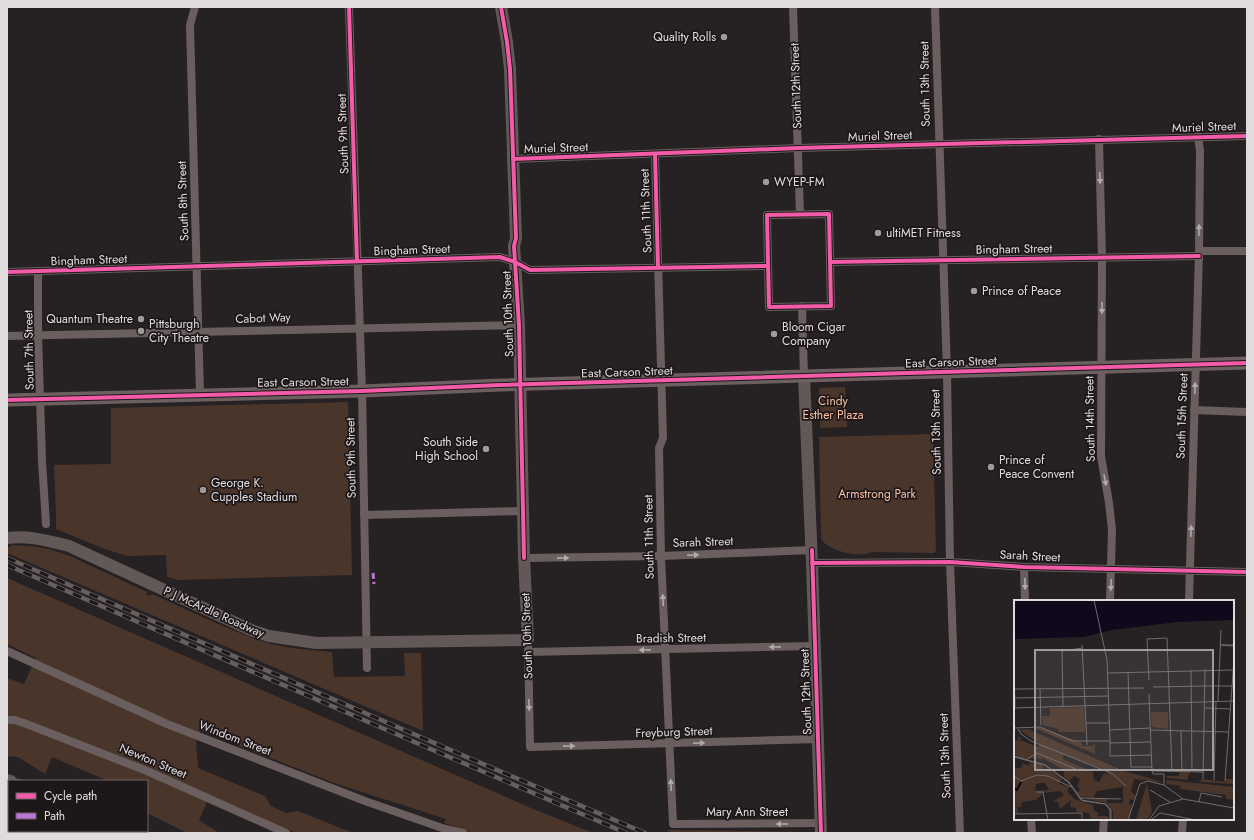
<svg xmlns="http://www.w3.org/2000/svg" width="1254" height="840" font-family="Jost,sans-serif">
<rect width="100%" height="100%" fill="#262123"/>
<g fill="#4a352b">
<polygon points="845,387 847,427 820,428 819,388"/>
<polygon points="348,402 352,575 178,580 167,577 166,555 127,556 102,548 56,529 56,515 54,465 111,464 111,408"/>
<path d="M933,434L936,550L934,553L871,552C861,559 825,550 821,538L819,437Z"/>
<path d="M11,545L31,546L49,549L70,556L147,592L146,594L150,596L152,594C190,611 228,630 268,643C289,649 311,650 332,652L334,677L405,676L404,653H421L423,731L7,553V547H11Z"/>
<polygon points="7,578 531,808 593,833 473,833 444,823 446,819 337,784 201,731 196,741 198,768 265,796 271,806 286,813 298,811 353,833 296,833 210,795 199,820 219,833 187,833 147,813 147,781 108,781 52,757 45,774 18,757 7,756 7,678 24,684 36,658 7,644"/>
<polygon points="7,789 9,789 9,831 75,831 73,833 15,833 12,832 7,833"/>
<polygon points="666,830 812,832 813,833 674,833"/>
</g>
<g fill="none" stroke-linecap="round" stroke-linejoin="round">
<g stroke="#6a5f5e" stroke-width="8">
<polyline points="195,7 190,25 200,394"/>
<polyline points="349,7 362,391 367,668"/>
<polyline points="793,7 800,214"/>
<polyline points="935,7 947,372 950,562 960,833"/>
<polyline points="1099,139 1102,258 1101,456 1109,503 1112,529 1110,601"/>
<polyline points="655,154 663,438 659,448 661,556 673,824 821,823"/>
<polyline points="513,159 798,148 1247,136"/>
<polygon points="829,214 831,306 769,307 767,215"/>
<polyline points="1199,251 1247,251"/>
<polyline points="830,262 1199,256"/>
<polyline points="38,271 38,335 42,461 46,524"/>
<polyline points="7,272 500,257 515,262 530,270 768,266"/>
<polyline points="802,306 804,376"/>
<polyline points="7,336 519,325"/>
<polyline points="1194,410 1247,412"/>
<polyline points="364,515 523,511"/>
<polyline points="524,558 661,556 812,550"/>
<polyline points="812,563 950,562 1024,567 1247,572"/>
<polyline points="1024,567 1025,601"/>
<polyline points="1189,601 1199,253 1200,151 1198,136"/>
<polyline points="528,640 530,747 818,739"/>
<polyline points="7,651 167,724 365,801 445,829 463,833"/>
<polyline points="528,652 814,646"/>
<polyline points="7,720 14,720 24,723 147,771 286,833"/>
<polyline points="1031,819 1032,833"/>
<polyline points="1103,833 1104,819"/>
<polyline points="1182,833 1183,819"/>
</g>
<g stroke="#625858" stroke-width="12">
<polyline points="804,376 812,563 821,833"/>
<path d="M7,538C28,535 48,541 69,546L251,630L269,636L316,643L528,640L524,558L519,325L514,246L516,238L510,69L507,42L501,7"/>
<polyline points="7,780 11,781"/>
<polyline points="106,831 108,833"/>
</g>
<polyline stroke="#6c5f5f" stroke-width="13" points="7,400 362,391 500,385 1247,363"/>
<g stroke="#665e5f" stroke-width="1">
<polyline points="7,777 25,781"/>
<polyline points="7,783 9,783"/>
<polyline points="100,831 103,833"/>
<polyline points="111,831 114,833"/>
</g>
<defs>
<g id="rail">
<polyline points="7,558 469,758 645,833"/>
<polyline points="7,565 419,744 626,833"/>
</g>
</defs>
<use href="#rail" stroke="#665e5f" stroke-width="4.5"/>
<use href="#rail" stroke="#1e1719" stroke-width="3" stroke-dasharray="9" stroke-linecap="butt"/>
<polyline stroke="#ba77d6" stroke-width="3" stroke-dasharray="6 3" stroke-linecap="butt" points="373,573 374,584"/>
<defs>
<g id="cycleway">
<polyline points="349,7 357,261"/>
<polyline points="501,7 507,42 510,69 516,238 514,246 519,325 524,558"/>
<polyline points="655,154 658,267"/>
<polyline points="513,159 798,148 1247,136"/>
<polygon points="829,214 831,306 769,307 767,215"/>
<polyline points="830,262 1199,256"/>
<polyline points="7,272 500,257 515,262 530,270 768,266"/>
<polyline points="7,400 362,391 500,385 1247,363"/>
<polyline points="812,550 821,833"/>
<polyline points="812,563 950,562 1024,567 1247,572"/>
</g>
</defs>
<use href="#cycleway" stroke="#1e1719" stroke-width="6"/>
<use href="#cycleway" stroke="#f35aa7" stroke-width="4"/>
</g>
<defs><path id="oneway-solid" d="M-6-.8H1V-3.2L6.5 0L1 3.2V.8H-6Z"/></defs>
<g fill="#b1a9aa">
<use href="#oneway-solid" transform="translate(1100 178) rotate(88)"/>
<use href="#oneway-solid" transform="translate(1199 230) rotate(-89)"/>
<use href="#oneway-solid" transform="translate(1102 308) rotate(90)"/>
<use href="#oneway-solid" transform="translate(1195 388) rotate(-88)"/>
<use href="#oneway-solid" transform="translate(1105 480) rotate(80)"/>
<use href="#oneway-solid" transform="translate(1191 531) rotate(-88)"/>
<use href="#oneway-solid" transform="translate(693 555) rotate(-3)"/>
<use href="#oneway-solid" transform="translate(563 558) rotate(-1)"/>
<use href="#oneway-solid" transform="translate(1025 584) rotate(88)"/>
<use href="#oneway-solid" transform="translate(1111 585) rotate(92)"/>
<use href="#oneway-solid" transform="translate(663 600) rotate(-93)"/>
<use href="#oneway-solid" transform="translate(775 647) rotate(179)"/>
<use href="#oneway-solid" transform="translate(645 650) rotate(179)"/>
<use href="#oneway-solid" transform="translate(529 705) rotate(88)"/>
<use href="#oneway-solid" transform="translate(699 743) rotate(-2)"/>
<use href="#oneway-solid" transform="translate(569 746) rotate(-1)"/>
<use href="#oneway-solid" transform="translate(671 785) rotate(-93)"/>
<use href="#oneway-solid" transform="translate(782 824) rotate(180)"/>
</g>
<g fill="#9f9a9c" stroke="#1e1719" stroke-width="1.5">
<circle cx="724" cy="37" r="4"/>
<circle cx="766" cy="182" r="4"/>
<circle cx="878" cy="233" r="4"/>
<circle cx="974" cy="291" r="4"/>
<circle cx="141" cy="319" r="4"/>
<circle cx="141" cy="331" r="4"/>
<circle cx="774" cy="334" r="4"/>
<circle cx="486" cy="449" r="4"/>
<circle cx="991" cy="467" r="4"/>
<circle cx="203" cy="490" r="4"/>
</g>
<g text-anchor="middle" stroke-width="3.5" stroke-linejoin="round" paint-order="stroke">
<g font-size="12" fill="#e0dbdd" stroke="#1e1719" text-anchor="start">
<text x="716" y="41" text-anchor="end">Quality Rolls</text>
<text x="774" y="186">WYEP-FM</text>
<text x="886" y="237">ultiMET Fitness</text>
<text x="982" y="295">Prince of Peace</text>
<text x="133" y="323" text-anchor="end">Quantum Theatre</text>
<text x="149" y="328">Pittsburgh<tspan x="149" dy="14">City Theatre</tspan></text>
<text x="782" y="331">Bloom Cigar<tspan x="782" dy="14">Company</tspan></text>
<text x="478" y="446" text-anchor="end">South Side<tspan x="478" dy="14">High School</tspan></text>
<text x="999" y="464">Prince of<tspan x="999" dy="14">Peace Convent</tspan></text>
<text x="211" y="487">George K.<tspan x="211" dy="14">Cupples Stadium</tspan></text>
</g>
<g font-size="12" fill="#e0dbdd" stroke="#1e1719">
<text transform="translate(925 84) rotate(-91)" y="4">South 13th Street</text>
<text transform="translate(796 86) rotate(-92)" y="4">South 12th Street</text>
<text transform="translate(1204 127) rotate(-2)" y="4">Muriel Street</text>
<text transform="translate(343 134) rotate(-92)" y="4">South 9th Street</text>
<text transform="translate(880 136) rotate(-2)" y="4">Muriel Street</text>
<text transform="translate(556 148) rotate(-2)" y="4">Muriel Street</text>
<text transform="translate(183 201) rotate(-92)" y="4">South 8th Street</text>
<text transform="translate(646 211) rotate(-92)" y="4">South 11th Street</text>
<text transform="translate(1014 249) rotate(-1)" y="4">Bingham Street</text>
<text transform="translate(412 250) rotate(-2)" y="4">Bingham Street</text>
<text transform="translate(89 260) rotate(-2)" y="4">Bingham Street</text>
<text transform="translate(508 314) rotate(-92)" y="4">South 10th Street</text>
<text transform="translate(263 318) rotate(-2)" y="4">Cabot Way</text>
<text transform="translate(29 350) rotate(-91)" y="4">South 7th Street</text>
<text transform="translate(951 362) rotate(-2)" y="4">East Carson Street</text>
<text transform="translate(627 372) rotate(-2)" y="4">East Carson Street</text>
<text transform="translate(303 382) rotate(-1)" y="4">East Carson Street</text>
<text transform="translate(1182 416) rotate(-88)" y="4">South 15th Street</text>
<text transform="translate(1090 419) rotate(-91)" y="4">South 14th Street</text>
<text transform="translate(936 432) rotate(-91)" y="4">South 13th Street</text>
<text transform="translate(351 458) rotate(-91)" y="4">South 9th Street</text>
<text transform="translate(649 537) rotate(-91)" y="4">South 11th Street</text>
<text transform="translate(703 542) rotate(-2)" y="4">Sarah Street</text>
<text transform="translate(1030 556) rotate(3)" y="4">Sarah Street</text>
<text transform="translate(214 612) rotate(24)" y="4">P J McArdle Roadway</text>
<text transform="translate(527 636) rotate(-92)" y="4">South 10th Street</text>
<text transform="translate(671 638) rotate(-1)" y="4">Bradish Street</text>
<text transform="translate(806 692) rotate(-92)" y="4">South 12th Street</text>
<text transform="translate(674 732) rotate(-2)" y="4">Freyburg Street</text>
<text transform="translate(235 738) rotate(21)" y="4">Windom Street</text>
<text transform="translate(945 756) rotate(-92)" y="4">South 13th Street</text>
<text transform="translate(153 761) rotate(23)" y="4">Newton Street</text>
<text x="747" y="816">Mary Ann Street</text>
</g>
<g font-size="12" fill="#f9c1a3" stroke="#1e1719">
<text x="833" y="405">Cindy<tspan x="833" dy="14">Esther Plaza</tspan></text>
<text x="877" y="498">Armstrong Park</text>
</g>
</g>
<g transform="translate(1014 600)">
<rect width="220" height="220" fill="#262123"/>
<path d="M70,107L71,132H45L44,129L29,125L28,116H36V108ZM137,112H154V129L138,127ZM20,128H28L68,143V146H78L81,143V154ZM14,129L110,171L149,182L120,179L117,191L121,195L120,200L116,199L115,204L118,205L114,220H99V211L93,203L72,199L93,198V203H109V187L83,191L79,198L66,196L63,192L66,190L63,186L66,179L60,176L55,181L50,177V170L28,158L27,160L23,158L8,159L0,154V139L3,141L5,137H7L6,140L24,147L26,144L5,130ZM49,154L94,171L93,174L90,173L85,182L80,180L79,172L49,159ZM16,162L28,165L31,172L33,168L48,179L45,184L55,187L53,191L60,199L79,205L80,210L85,214L83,216H94L95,220H80L76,218L75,213L63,212L62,208L56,207L57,200L46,209L44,202L39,201L50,195L46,191L29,193L22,200L8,202L7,207H3L5,213H0V169L8,167V163L15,166ZM27,183H31L35,190L21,191L22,184ZM166,172H176L173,180L153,178V176H165ZM188,179L212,182V179H220V184L185,182ZM152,180L220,187V200L212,199V195L165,189L167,186L153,184ZM133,183L138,212L133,220H122Z" fill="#4a352b" fill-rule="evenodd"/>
<path d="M0,0H220V20L163,22L98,30L70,37L0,39Z" fill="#11081c"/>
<path fill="none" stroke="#11081c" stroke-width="2" d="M0,188L3,190L7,182"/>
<path fill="none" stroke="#706b6d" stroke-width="1" d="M68,45L73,145M206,45L220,46M206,45H220M177,70L178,171M0,72L1,107M114,72L117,167H138M94,73L219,70M135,80L133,39L153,38L158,171M192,86H218M139,87L192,86M0,89L130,88M26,89L27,125M135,94L138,171M0,98L95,96M204,101L207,30M49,106L48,51L69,48M0,108L220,101M191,108L216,109M72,123H95M0,128L26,127L59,141H96L93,60L80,0M4,129L7,134L17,141L99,174L112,186M95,130L136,128M136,130L215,132M167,131L168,171M96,141V156L137,155M96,143L137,142M0,156L31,165L55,182L69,201L92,204L97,210V220M0,157L31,165L55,183L67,200L91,204L96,210V220M12,160L23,153L64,170M138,171L189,172M138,171L139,174H150V185M0,176L7,181L23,175L34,176L57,187M189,179L191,69M200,180L202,102M211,181L220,60M136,190L156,202M22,192H29L34,220M65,198L107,199M185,202L187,193L208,197M0,214L68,213V220M114,220L126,184L134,181L150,185L169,199L220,208M135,220L145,206L169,199M137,220L146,213L177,219"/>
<path fill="#9f9a9c" fill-opacity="0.15" stroke="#9f9a9c" stroke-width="2" d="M21,50H199V170H21Z"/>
<rect width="220" height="220" fill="none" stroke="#e0dbdd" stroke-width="2"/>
</g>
<rect width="1254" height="840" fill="none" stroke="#e0dbdd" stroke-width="16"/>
<rect x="8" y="780" width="140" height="52" fill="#1e1719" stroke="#6c6567"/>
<rect x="16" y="793" width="20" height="6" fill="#f35aa7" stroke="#6c6567"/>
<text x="44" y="800" font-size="12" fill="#e0dbdd">Cycle path</text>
<rect x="16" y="813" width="20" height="6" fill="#ba77d6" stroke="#6c6567"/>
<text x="44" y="820" font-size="12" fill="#e0dbdd">Path</text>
</svg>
